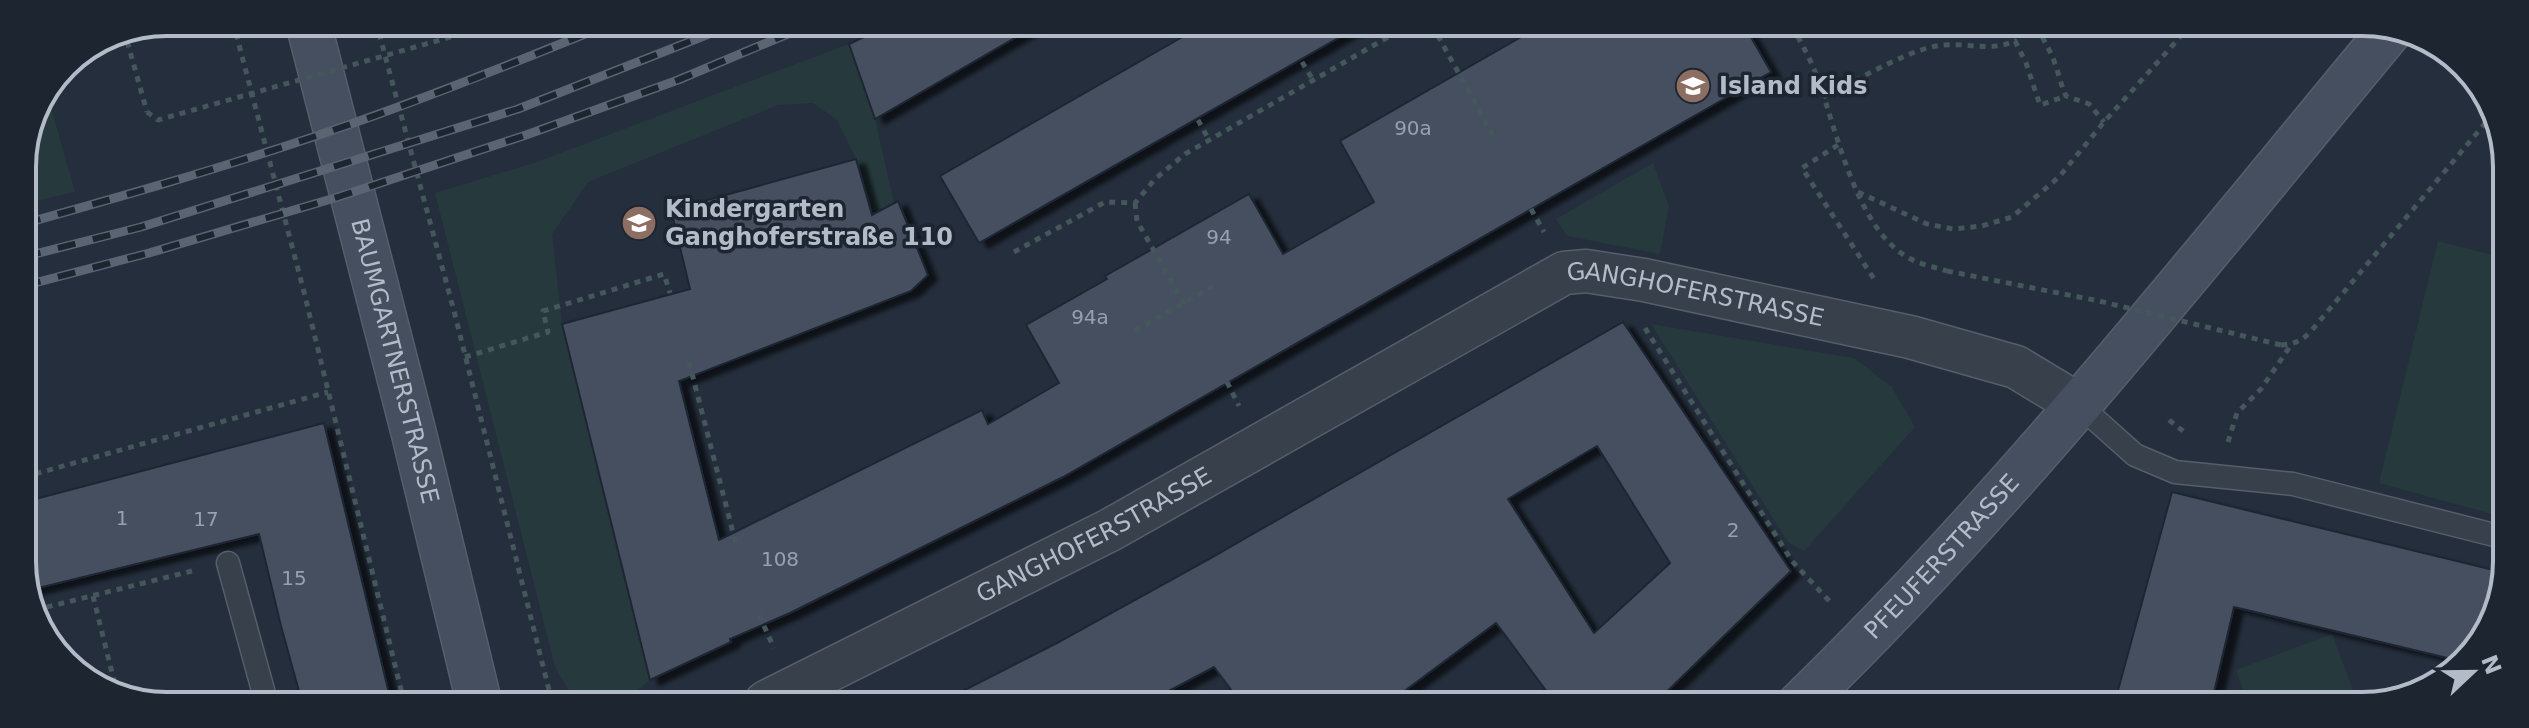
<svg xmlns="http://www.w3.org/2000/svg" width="2529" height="728" font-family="'DejaVu Sans',sans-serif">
<defs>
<filter id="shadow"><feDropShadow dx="9" dy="5" stdDeviation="2" flood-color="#0009"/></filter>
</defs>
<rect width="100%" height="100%" fill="#242e3c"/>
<g fill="#263a3d">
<polygon points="849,44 875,119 894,203 871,213 856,159 837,120 813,103 778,105 588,182 552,234 562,324 650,680 625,700 617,702 588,702 571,695 555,667 435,193 534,163"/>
<polygon points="49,100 75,192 23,204 22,158"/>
<polygon points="1653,163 1669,206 1660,254 1567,236 1556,219"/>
<polygon points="2438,241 2504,258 2503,517 2379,483"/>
<polygon points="1651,324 1854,358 1892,387 1915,427 1804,551 1788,542"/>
<polygon points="2332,634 2359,706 2249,705 2236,670"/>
</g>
<g fill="#455060" stroke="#1f2733" stroke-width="2" fill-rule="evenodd" filter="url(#shadow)">
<polygon points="891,24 1039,24 875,119 849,44"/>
<polygon points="1205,24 1361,25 979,243 940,176"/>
<polygon points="1542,25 1744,25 1771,72 1063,477 790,613 730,639 731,642 650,680 562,324 690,289 671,210 856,159 872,215 898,201 928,275 911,291 679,381 719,540 982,410 988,424 1059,383 1026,325 1107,279 1105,276 1249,194 1283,254 1374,202 1340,141"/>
<path d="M1623,322L1791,571L1654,704H1556L1496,623L1387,704L1241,703L1214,667L1146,703H939L1057,643L1209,559ZM1597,446L1670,563L1594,633L1508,499Z"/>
<polygon points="324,423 391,702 302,702 281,626 259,534 26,591 24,502"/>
<polygon points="2172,492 2502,572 2502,598 2460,661 2234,607 2211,705 2114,705"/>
</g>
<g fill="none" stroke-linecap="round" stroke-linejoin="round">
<defs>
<g id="lane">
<polyline points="2079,405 2135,455 2175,472 2293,484 2502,537"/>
<polyline points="228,563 266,701"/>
</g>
<g id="street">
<path id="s1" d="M766,702L1110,530L1564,273L1586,271L1644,280L1910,337L2016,367L2079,405"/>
</g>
<g id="secondary">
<path id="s2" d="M308,22L414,434L479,702"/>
<path id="s3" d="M1799,705C2015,495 2201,258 2393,27"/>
</g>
</defs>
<use href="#lane" stroke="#565e6a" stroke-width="25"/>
<use href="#street" stroke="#565e6a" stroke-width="45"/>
<use href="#secondary" stroke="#565e6a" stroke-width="47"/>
<g stroke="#44575a" stroke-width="5" stroke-dasharray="6 6" stroke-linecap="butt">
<polyline points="233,22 303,288 404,702"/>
<polyline points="376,22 454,311 552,702"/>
<polyline points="493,25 500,23"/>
<polyline points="1432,25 1493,135"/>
<path d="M1792,26C1802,44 1812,62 1819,82C1837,133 1858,233 1911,259C1922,265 1935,267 1947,271"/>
<path d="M2038,26C2042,40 2051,50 2055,64C2059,75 2061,85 2066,96L2089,104L2104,122"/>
<polyline points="124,30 147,112"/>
<polyline points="78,55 196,22"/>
<polyline points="1302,62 1313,80"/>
<path d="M1823,97C1855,82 1901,53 1936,46C1963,41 1988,53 2015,41L2026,63L2040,105L2066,96"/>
<polyline points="1198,120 1209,140"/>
<polyline points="1838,145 1802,168 1876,282"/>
<polyline points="1858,192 1927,224 1953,229 1982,226 2012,217 2059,177 2104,122 2190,26"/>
<polyline points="1135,203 1137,221 1187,309"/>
<polyline points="1531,209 1544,232"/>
<polyline points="1014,252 1105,202 1135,203 1155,179 1185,154 1409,25"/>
<polyline points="1645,328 1792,561 1832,604"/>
<polyline points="1135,331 1213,286"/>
<path d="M2281,345C2296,344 2303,340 2312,330L2492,115"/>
<polyline points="465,357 548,332 543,311 664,274 670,293"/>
<polyline points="689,362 736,544"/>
<polyline points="1227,382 1239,406"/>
<polyline points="2169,420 2187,434"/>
<polyline points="2228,442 2237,413 2261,389 2291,345"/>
<polyline points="24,477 328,392"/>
<polyline points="93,596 117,693"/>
<polyline points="35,610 192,571"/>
<polyline points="759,615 774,648"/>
</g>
<use href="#lane" stroke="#38404c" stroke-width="22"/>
<use href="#street" stroke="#38404c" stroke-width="42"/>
<use href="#secondary" stroke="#464f5f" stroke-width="44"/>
<defs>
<g id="rail">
<path d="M23,224C119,197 215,170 310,138C412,104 512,64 612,23"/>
<polyline points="23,257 141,227 518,109 737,23"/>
<polyline points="23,286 149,253 338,197 526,135 678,80 814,23"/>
</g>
</defs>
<use href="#rail" stroke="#5a6473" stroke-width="9"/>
<use href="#rail" stroke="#1d2531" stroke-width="6" stroke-dasharray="18" stroke-linecap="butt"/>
<g stroke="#44575a" stroke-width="5" stroke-dasharray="6 6" stroke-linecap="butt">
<polyline points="147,112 158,120 493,25"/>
<polyline points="1947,271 2099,301 2281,345"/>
</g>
</g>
<defs>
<symbol id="school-disc" viewBox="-11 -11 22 22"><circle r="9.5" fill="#8d6e63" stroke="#1d2531"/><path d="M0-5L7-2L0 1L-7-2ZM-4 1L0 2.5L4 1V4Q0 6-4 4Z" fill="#fff"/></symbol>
</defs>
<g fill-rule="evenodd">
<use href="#school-disc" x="1673" y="66" width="40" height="40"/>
<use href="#school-disc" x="619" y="203" width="40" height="40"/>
</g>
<g text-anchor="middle" stroke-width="7" stroke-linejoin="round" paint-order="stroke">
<g font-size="20" fill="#98a0ae">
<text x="1413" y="135">90a</text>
<text x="1219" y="244">94</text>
<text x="1090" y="324">94a</text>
<text x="122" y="525">1</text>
<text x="206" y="526">17</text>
<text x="1733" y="537">2</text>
<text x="780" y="566">108</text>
<text x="294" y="585">15</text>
</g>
<g font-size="24" font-weight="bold" fill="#b4bbc8" stroke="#1d2531" text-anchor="start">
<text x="1719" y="94">Island Kids</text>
<text x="665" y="217">Kindergarten<tspan x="665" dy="28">Ganghoferstraße 110</tspan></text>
</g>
<g font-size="24" fill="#b4bbc8" stroke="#1d2531">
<text dy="8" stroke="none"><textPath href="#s1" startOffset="1040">GANGHOFERSTRASSE</textPath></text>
<text dy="8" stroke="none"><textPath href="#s2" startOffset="350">BAUMGARTNERSTRASSE</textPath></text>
<text dy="8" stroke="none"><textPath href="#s1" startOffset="368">GANGHOFERSTRASSE</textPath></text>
<text dy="8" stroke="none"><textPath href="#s3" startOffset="206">PFEUFERSTRASSE</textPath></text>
</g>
</g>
<path d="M0 0H2529V728H0ZM167 36H2362A131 131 0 0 1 2493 167V561A131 131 0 0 1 2362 692H167A131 131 0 0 1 36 561V167A131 131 0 0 1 167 36Z" fill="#1d2531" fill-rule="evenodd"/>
<path fill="none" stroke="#b4bbc8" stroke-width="4" d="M167 36H2362A131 131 0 0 1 2493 167V561A131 131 0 0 1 2362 692H167A131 131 0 0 1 36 561V167A131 131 0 0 1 167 36Z"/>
<g transform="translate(2473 672) rotate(68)" stroke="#1d2531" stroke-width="6" paint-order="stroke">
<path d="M0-6L14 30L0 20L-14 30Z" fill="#b4bbc8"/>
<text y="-12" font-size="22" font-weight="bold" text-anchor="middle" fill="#b4bbc8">N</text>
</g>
</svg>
